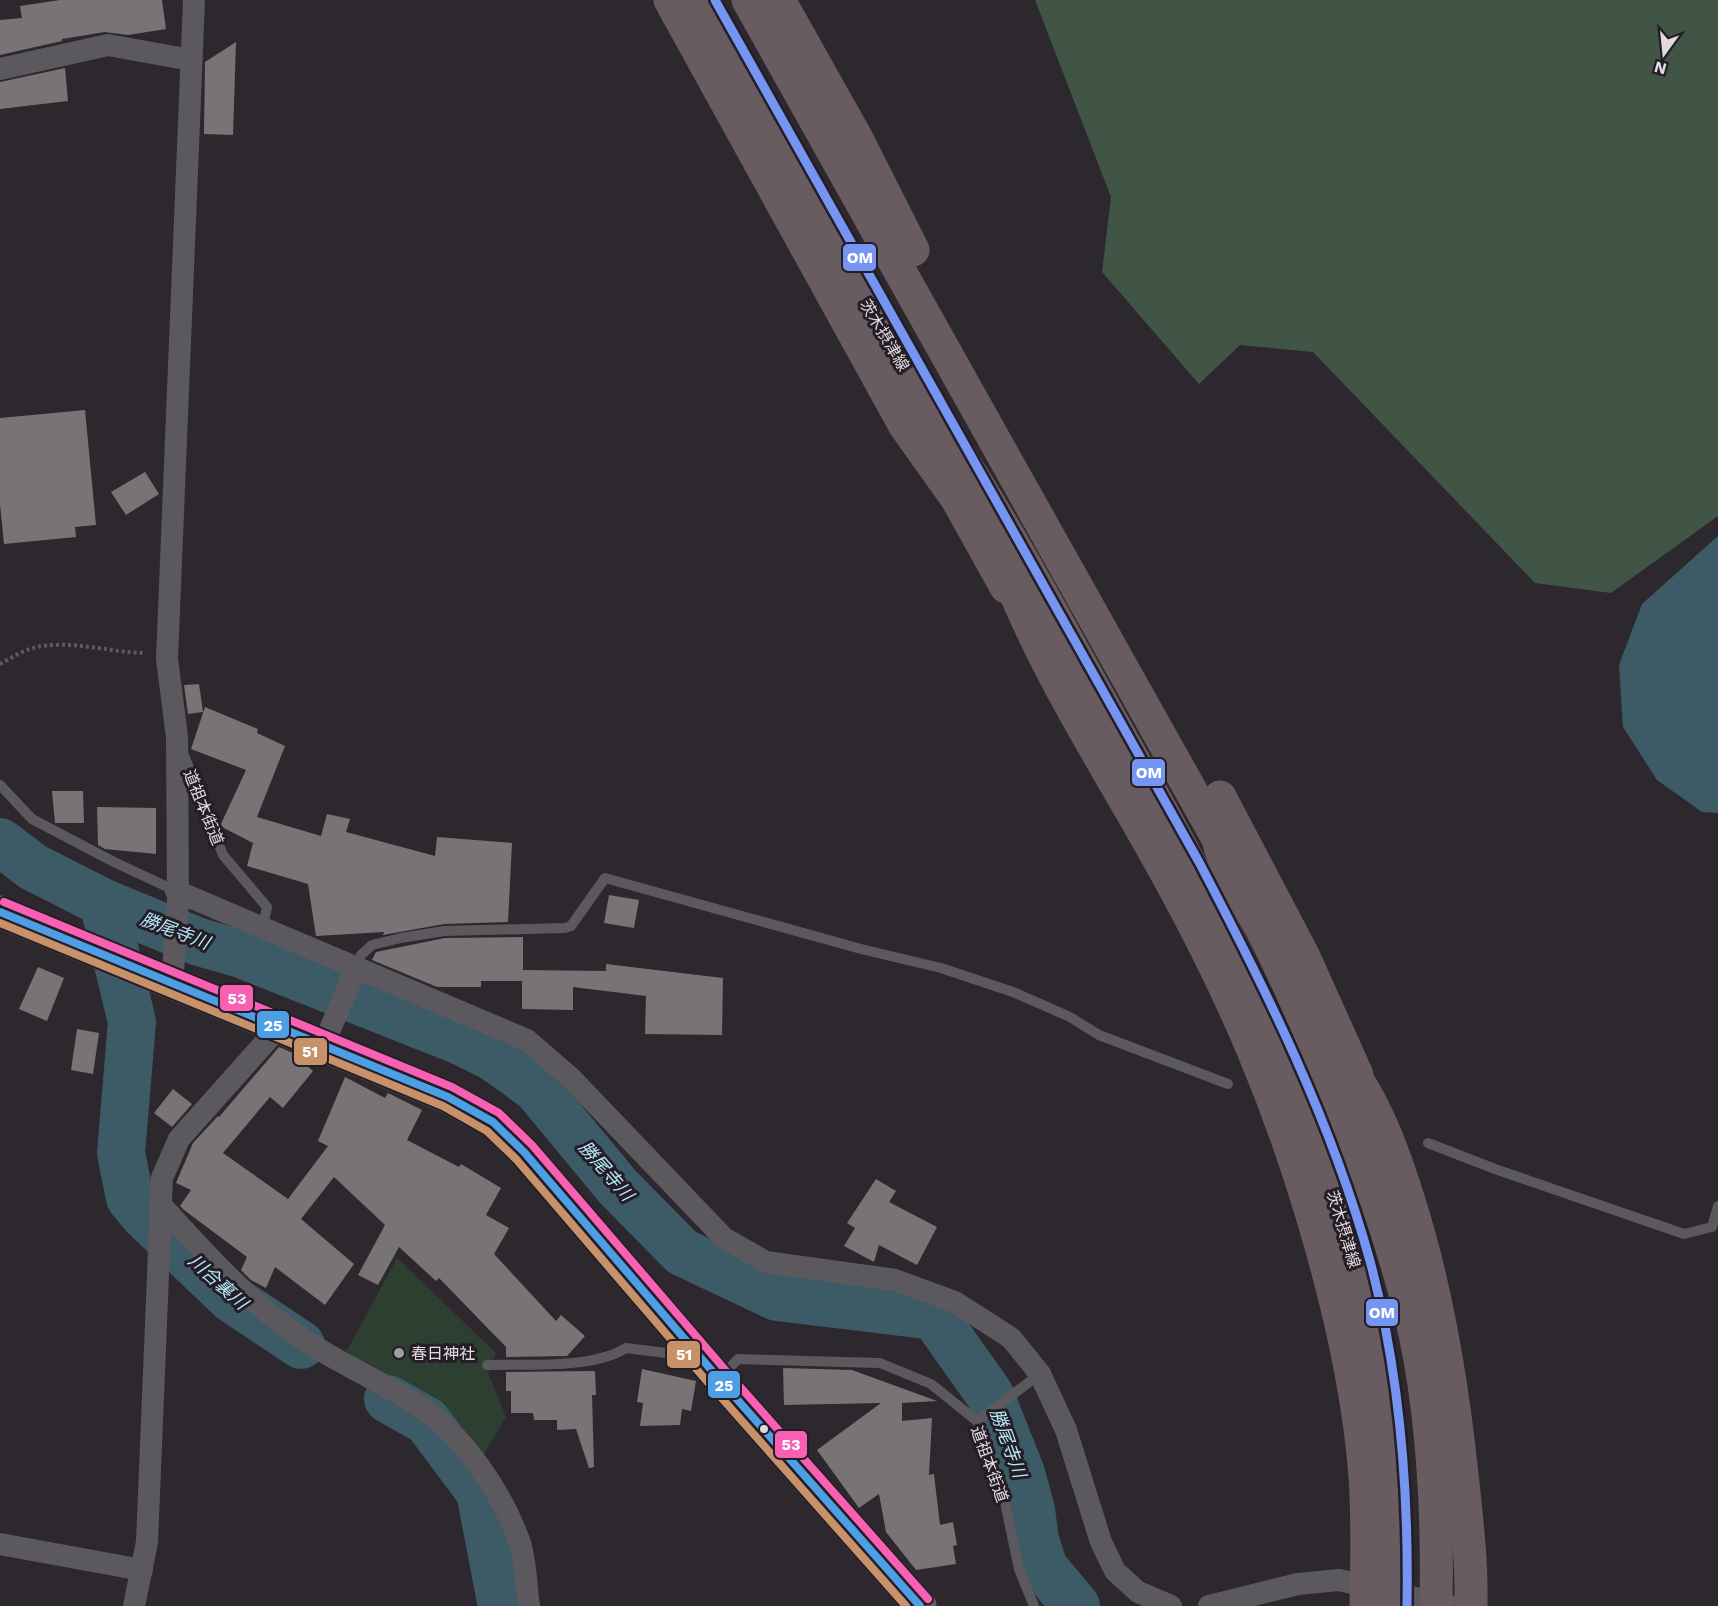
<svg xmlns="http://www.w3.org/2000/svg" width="1718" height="1606" font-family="'Work Sans','Noto Sans JP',sans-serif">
<rect width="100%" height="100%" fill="#2c282e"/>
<polygon fill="#2c3f31" points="397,1258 496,1353 488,1373 506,1417 484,1454 346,1352"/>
<polygon fill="#405545" points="1035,0 1718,0 1718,516 1611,593 1535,583 1313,352 1240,345 1199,384 1102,272 1111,197"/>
<polygon fill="#3d5b66" points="1718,536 1718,813 1702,812 1657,780 1623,727 1619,665 1642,604"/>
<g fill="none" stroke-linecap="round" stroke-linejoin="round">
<g stroke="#3d5b66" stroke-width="48">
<polyline points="0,842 33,867 104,903 199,942 241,954 458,1040 493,1057 536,1088 618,1187 682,1252 777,1297 934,1316 990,1395 1021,1473 1031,1510 1035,1540 1044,1568 1076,1606"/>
<polyline points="106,914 132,1022 121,1153 130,1198 144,1215 232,1299 301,1345"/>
<polyline points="388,1399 427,1421 480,1492 502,1606"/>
</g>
</g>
<g fill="#787475">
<polygon points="60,0 162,0 166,29 128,35 105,32 62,39 62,41 0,55 0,20 22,18 20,6"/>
<polygon points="236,42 233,135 204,134 205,62"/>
<polygon points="65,68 68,101 0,109 0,82"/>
<polygon points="85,410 96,525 75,527 76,537 4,544 0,504 0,418"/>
<polygon points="145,472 159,494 126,515 111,492"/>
<polygon points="199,684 203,712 188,714 184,685"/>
<polygon points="205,707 258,729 257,733 285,746 257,817 321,836 327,814 350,819 346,832 435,856 437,837 512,843 508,922 444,924 383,935 384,932 316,936 308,884 247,866 253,843 220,826 246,770 191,749"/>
<polygon points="52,791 83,791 84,823 55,823"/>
<polygon points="97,807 156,808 156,854 105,849 98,845"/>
<polygon points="609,895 639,900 634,928 604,923"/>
<polygon points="523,937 523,970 606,971 606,964 723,978 722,1035 645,1034 646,996 573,987 573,1010 522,1009 522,981 481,981 481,987 437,987 372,960 376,952 445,938"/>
<polygon points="38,967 64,978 47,1021 19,1009"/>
<polygon points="77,1029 99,1033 93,1074 71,1070"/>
<polygon points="279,1047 293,1053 313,1071 283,1108 270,1097 223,1153 288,1199 328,1146 318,1141 345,1077 385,1098 388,1093 422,1110 407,1140 459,1167 461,1164 501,1188 486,1215 509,1228 494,1254 556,1321 561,1315 585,1336 567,1356 506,1357 506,1347 439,1278 436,1281 399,1247 378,1285 358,1275 385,1225 334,1177 301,1219 354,1264 325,1305 275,1267 266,1288 251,1280 241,1270 247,1257 184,1210 180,1206 191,1190 176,1183 193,1143 218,1116 219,1117"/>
<polygon points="173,1089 192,1104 172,1127 154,1113"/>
<polygon points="876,1179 896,1191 889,1202 937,1227 917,1265 879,1245 874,1262 844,1246 855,1228 847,1223"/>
<polygon points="783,1368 852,1370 937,1401 902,1403 902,1421 932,1418 929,1475 934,1474 940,1525 953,1522 957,1545 953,1546 956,1564 916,1570 886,1532 879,1494 859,1508 817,1450 881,1403 784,1405"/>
<polygon points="642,1369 696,1381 691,1411 682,1409 680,1425 640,1426 643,1403 637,1402"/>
<polygon points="595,1371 596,1395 592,1395 594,1467 589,1468 576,1429 557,1430 557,1420 534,1420 533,1413 511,1413 511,1391 506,1391 506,1372"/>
</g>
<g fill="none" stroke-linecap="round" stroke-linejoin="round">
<path stroke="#5d5b5e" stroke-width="4" stroke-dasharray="3 3" stroke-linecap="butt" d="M0,664C10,659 20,652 30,649C65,638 107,652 143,653"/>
<g stroke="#5c595e" stroke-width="10">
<polyline points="184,755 223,855 267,907 263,926"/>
<polyline points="0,785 32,819 114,862 176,891"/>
<polyline points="356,968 361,955 372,945 401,938 444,931 565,928 571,926 605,878 861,949 941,968 1013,992 1070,1017 1099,1035 1228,1084"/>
<polyline points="1428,1143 1495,1169 1684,1234 1712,1227 1718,1206"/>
<path d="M487,1365C527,1364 593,1369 626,1348L666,1353L684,1341"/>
<polyline points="721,1377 738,1359 880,1363 931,1384 977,1421 1002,1488 1019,1569 1034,1606"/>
<polyline points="977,1421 1040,1374"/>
</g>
<g stroke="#5c595e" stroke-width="22">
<polyline points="0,69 108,45 191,60"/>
<polyline points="176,891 527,1040 571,1078 724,1238 766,1262 895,1280 955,1302 1011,1338 1040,1374 1066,1430 1101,1542 1115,1571 1138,1592 1171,1606"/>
<polyline points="172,984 178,901 177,737 167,659 194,0"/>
<polyline points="323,1046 356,968"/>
<path d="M160,1204C201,1249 241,1294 290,1330C329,1359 375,1378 416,1404C462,1433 502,1492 520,1543C526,1562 526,1586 529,1606"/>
<polyline points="0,1544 142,1570"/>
<polyline points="134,1606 147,1542 162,1178 179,1139 278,1028"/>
<polyline points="1209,1606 1298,1584 1339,1580 1450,1606"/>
</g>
<g stroke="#685c61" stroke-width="33">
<polyline points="670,0 905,426 957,499 1006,587"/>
<path d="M700,0C768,122 831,246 903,366C923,399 945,431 965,464C1022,554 1072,650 1124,743C1275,1011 1408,1289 1393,1606"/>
<path d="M748,0L1218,839C1225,871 1245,899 1261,928C1281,967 1299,1007 1316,1048C1353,1131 1386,1220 1409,1308C1433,1404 1438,1507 1436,1606"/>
<polyline points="779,0 856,137 913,250"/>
<path d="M1003,562C1046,678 1118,782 1176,891C1234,998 1276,1096 1311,1212C1337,1298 1358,1386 1365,1476C1368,1520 1367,1563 1366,1606"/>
<polyline points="1220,797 1304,957 1357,1075"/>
<polyline points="0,912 448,1097 493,1122 524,1152 719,1379 920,1606"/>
<path d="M1343,1059C1375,1101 1392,1147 1408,1198C1436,1285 1451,1374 1461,1465C1466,1512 1472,1559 1471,1606"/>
</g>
<defs>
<polyline id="bus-1" points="0,912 448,1097 493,1122 524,1152 719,1379 920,1606"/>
<polyline id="bus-2" points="0,923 443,1106 487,1131 516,1159 711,1386 906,1606"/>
<polyline id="bus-3" points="4,902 452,1087 499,1113 532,1145 727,1372 928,1599"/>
</defs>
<use href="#bus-1" stroke="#241d26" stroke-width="12"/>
<use href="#bus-2" stroke="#241d26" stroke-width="12"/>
<use href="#bus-3" stroke="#241d26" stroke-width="12"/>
<use href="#bus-1" stroke="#4d9ee5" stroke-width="8"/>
<use href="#bus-2" stroke="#c7916a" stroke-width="8"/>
<use href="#bus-3" stroke="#f860b3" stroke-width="8"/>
<defs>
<path id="metro-1" d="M715,0L1199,862C1266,990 1331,1120 1370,1261C1400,1373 1409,1490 1407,1606"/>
</defs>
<use href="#metro-1" stroke="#241d26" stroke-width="14"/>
<use href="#metro-1" stroke="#7694f1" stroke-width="9"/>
</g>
<circle fill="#a19ca2" stroke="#241d26" stroke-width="2" cx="399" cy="1353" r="6"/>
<circle fill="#e0dbe1" stroke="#241d26" stroke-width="2" cx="764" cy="1429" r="5"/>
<g text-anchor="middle" stroke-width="6" stroke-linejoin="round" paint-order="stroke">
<g font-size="16" fill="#e0dbe1" stroke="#241d26">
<text transform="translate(885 335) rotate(59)" y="6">茨木摂津線</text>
<text transform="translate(204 807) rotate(68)" y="6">道祖本街道</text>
<text transform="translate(1344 1229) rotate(73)" y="6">茨木摂津線</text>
<text transform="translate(990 1464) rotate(70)" y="6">道祖本街道</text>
</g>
<g font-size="16" fill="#e0dbe1" stroke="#241d26" text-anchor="start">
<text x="411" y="1359">春日神社</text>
</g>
<g font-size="18" font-style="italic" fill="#b5e9fa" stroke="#241d26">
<text transform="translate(175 931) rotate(21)" y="6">勝尾寺川</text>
<text transform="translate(606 1171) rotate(49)" y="6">勝尾寺川</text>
<text transform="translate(218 1282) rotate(42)" y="6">川合裏川</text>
<text transform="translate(1008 1443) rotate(70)" y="6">勝尾寺川</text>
</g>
</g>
<g stroke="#241d26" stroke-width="2">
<rect x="842" y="243" width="35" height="29" rx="6" fill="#7694f1"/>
<rect x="1131" y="758" width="35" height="29" rx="6" fill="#7694f1"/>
<rect x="219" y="984" width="35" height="28" rx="6" fill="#f860b3"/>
<rect x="256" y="1010" width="34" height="29" rx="6" fill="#4d9ee5"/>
<rect x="293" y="1037" width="35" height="29" rx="6" fill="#c7916a"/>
<rect x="1365" y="1298" width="34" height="29" rx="6" fill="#7694f1"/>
<rect x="666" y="1340" width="35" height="29" rx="6" fill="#c7916a"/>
<rect x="707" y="1370" width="34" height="29" rx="6" fill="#4d9ee5"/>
<rect x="774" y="1430" width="34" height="29" rx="6" fill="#f860b3"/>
</g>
<g font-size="16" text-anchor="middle" font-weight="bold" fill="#fff">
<text x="860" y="263">OM</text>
<text x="1149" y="778">OM</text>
<text x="237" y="1004">53</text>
<text x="273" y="1031">25</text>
<text x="310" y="1057">51</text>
<text x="1382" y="1318">OM</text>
<text x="684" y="1360">51</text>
<text x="724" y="1391">25</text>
<text x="791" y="1450">53</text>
</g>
<g transform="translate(1664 54) rotate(195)" stroke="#241d26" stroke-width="4.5" paint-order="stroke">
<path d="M0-4.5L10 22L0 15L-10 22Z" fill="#e0dbe1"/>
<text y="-9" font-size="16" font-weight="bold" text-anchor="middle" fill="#e0dbe1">N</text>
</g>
</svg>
